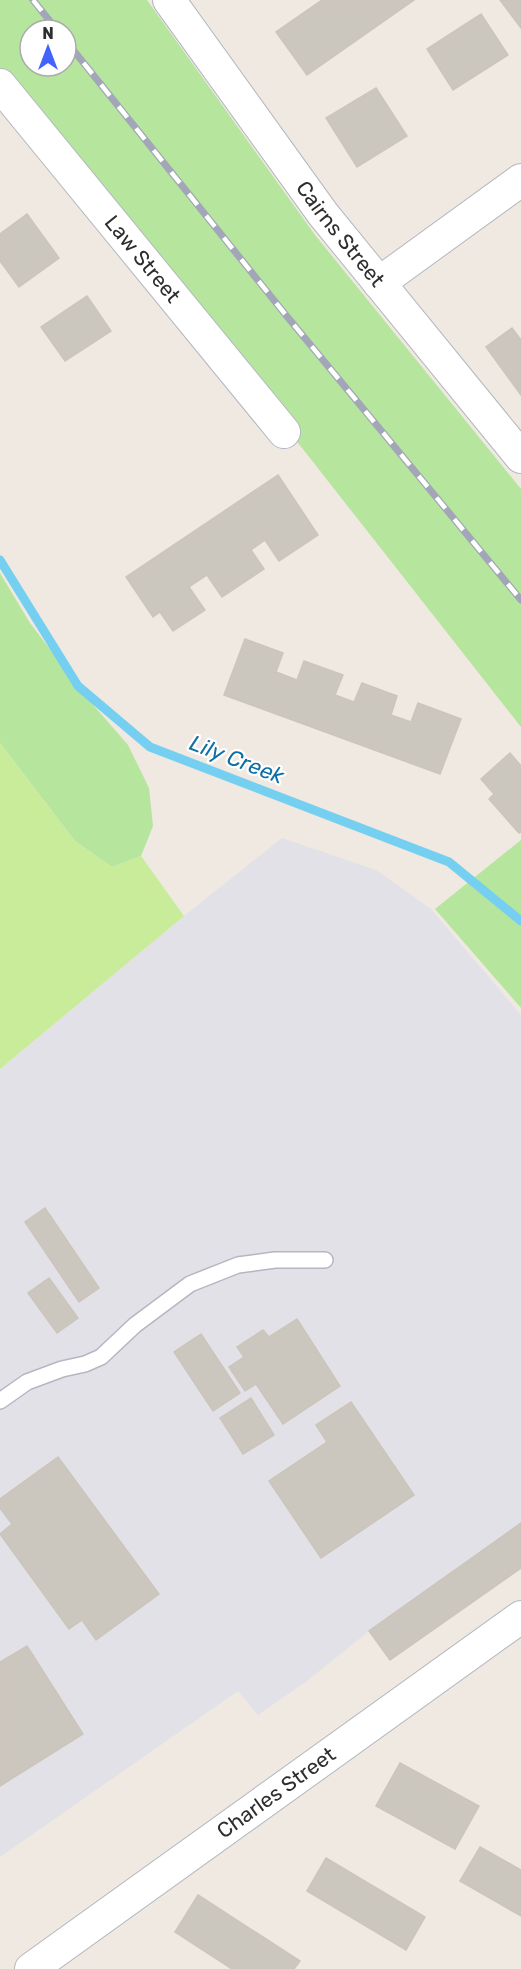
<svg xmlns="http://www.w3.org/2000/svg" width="521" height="1969" font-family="Rubik,sans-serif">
<rect width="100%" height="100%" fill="#efe9e1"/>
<polygon fill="#e3e1e8" points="282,838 376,870 431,909 521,1015 521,1568 390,1660 369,1631 307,1681 258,1715 238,1691 0,1857 0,1069 184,916"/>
<g fill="#b6e59e" fill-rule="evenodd">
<path d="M0,0H147L315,235L521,489V727L306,453L0,72ZM30,30H66V66H30Z"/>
<polygon points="0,573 30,623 88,699 128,745 149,788 153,826 141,856 112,867 75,841 0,743"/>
<polygon points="521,840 521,1008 435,909"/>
</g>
<polygon fill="#c9ec9a" points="0,743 75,841 112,867 141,856 184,916 0,1069"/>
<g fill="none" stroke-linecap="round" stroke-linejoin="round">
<polyline stroke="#75cff0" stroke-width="9" points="0,560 78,686 150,747 449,862 521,921"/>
</g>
<g fill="#cbc7bf" stroke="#cbc5ba" stroke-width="1.5">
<polygon points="322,0 414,0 307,75 276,32"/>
<polygon points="500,0 521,0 521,28"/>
<polygon points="481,14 508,55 453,90 427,49"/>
<polygon points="376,88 407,136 357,167 326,118"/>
<polygon points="27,214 59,258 19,287 0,261 0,234"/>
<polygon points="87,296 111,331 65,361 41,327"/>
<polygon points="512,328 521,340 521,395 486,347"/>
<polygon points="278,475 318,535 279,561 265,540 251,550 264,569 222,597 207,575 189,587 205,610 173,631 160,612 153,617 126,577"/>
<polygon points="245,639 283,653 276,672 297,680 304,661 343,675 335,695 354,702 362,683 397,696 391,715 411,722 418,703 461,719 440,774 224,695"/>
<polygon points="510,753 521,766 521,832 519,833 489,799 494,794 481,779"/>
<polygon points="45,1208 99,1288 79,1302 25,1222"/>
<polygon points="49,1278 78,1318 57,1333 28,1293"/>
<polygon points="297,1319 340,1386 283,1424 256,1384 245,1391 229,1367 244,1357 237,1347 263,1330 269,1337"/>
<polygon points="201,1334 240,1393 213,1411 174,1352"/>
<polygon points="251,1398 274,1435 243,1454 220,1418"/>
<polygon points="351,1402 414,1495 321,1558 269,1481 327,1442 316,1425"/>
<polygon points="58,1457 159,1594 96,1640 82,1620 69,1629 0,1534 12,1524 0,1508 0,1499"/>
<polygon points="521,1523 521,1568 390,1660 369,1631"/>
<polygon points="27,1646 83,1734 0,1786 0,1662"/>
<polygon points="400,1763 479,1806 455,1849 376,1806"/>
<polygon points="480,1847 521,1870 521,1916 460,1881"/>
<polygon points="326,1858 425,1917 406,1950 307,1891"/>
<polygon points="198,1895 300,1961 294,1969 232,1969 175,1932"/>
</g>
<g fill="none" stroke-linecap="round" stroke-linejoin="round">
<defs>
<polyline id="service" points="0,1401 27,1382 62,1369 85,1364 101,1357 135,1325 190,1284 238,1265 275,1260 325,1260"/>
<g id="minor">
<path id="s1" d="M169,0L323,214L521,457"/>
<path id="s2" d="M0,85L284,432"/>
<polyline points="379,283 521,180"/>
<path id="s3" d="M31,1969L521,1617"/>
</g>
</defs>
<use href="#service" stroke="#b4b7c1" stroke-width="18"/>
<use href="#minor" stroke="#b4b7c1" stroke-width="34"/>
<use href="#service" stroke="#fff" stroke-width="15"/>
<use href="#minor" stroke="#fff" stroke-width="32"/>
<defs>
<g id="rail">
<polyline points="33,0 57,30"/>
<polyline points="66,41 285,314 521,600"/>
</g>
</defs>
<use href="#rail" stroke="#a3a6b8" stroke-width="7"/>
<use href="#rail" stroke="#fff" stroke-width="4.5" stroke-dasharray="14" stroke-linecap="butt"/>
</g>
<g text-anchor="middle" stroke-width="4.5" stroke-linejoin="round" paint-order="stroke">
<g font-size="21" fill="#2e2e2e" stroke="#fff">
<text dy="7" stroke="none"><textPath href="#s1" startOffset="290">Cairns Street</textPath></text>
<text dy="7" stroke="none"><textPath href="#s2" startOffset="225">Law Street</textPath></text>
<text dy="7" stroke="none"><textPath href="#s3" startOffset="302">Charles Street</textPath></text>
</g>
<g font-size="22" font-style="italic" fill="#0d6fa3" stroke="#fff">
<text transform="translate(237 759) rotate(21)" y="8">Lily Creek</text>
</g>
</g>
<g transform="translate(48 48)"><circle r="28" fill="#ffffff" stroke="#ababab" stroke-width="1.5"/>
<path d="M0-4.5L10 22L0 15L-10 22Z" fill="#4264fb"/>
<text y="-9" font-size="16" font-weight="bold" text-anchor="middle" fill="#2e2e2e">N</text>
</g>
</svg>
